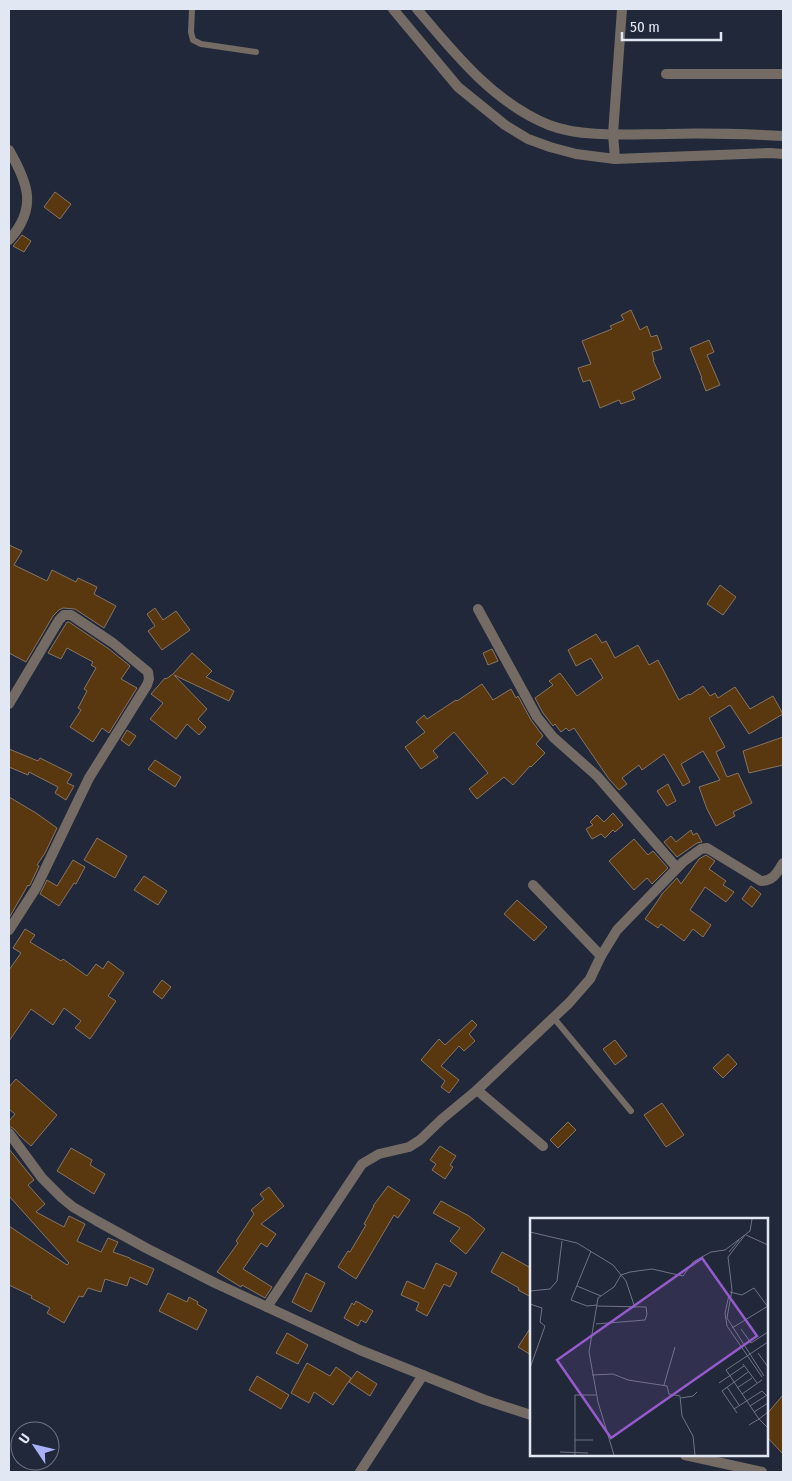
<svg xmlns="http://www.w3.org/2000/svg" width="792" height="1481" font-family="'Fira Sans Condensed',sans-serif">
<rect width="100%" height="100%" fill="#21283a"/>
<g fill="#593810" stroke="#877462">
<polygon points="55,192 71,204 60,219 44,207"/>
<polygon points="22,235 31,241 24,252 13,246"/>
<polygon points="631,310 640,330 647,326 651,337 657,335 662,349 652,352 654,360 653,360 661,378 632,392 635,399 621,404 619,400 600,408 590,380 583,382 578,368 591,364 582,341 612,329 610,326 624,320 621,315"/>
<polygon points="709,340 714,352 707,355 720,385 706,391 701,378 702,378 690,348"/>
<polygon points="9,545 22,551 14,565 47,581 52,570 76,582 78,578 97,587 94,594 116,606 104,628 75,609 63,608 59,610 53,616 26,662 9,653"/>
<polygon points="720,585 736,597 723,615 707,604"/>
<polygon points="155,608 163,620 176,611 190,630 162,650 148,631 155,626 147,614"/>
<polygon points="67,622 69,622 109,649 130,666 121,679 137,688 109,733 102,728 93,742 70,727 81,710 78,708 87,691 84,689 96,668 91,665 93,662 67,648 61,659 48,653"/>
<polygon points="596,634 602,643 606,641 615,658 638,645 649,665 658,660 679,700 689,694 690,695 703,686 710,696 715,693 718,698 735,687 750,709 773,696 783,714 749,734 730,705 709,718 725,747 716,752 727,777 738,773 752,803 733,812 735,816 716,826 707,809 699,787 720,780 703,751 681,764 690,782 683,786 664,754 642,770 639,765 622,778 627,784 619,790 609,779 574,728 569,731 566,728 561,732 555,724 553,726 543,713 535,698 553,685 549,681 560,673 577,696 603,678 591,658 576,666 568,650"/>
<polygon points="492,649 498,661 488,665 483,653"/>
<polygon points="192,653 212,671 206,677 234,691 229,701 174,675 207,709 198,719 206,727 199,735 187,724 176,739 150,719 163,703 151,694 165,678 166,679 173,674"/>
<polygon points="482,684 493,700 511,689 516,698 518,696 531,720 543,736 536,744 545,753 531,767 530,766 513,785 504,777 477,799 469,789 488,773 454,732 433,751 438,757 421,769 405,747 425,732 416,722 424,715 427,719 456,700 457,701"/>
<polygon points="127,730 136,736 129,746 121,740"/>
<polygon points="783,737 783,765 749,773 743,751"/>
<polygon points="9,749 38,761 40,758 72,774 67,783 74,786 66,800 55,793 58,787 29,772 28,775 9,767"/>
<polygon points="155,760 181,777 175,787 148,769"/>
<polygon points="668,784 676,801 667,806 657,791"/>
<polygon points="9,797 36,813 57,828 45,853 37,865 39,866 30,885 29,886 28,885 9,918"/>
<polygon points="613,813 623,825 615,832 613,830 605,838 601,834 592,839 586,829 593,825 590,822 597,815 604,822"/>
<polygon points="691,830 693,835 697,833 702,842 697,843 677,857 664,842 671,836 676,842"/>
<polygon points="97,838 127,856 115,878 84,860"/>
<polygon points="634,839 648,855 653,851 668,868 652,884 647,878 634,890 609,861"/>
<polygon points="706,855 715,861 709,869 726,881 723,885 734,892 726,902 705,887 690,910 711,925 703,937 693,929 684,941 661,924 658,928 645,919 661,896 661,895 677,878 681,884 699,859"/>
<polygon points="73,860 85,867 76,884 74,883 59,906 40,894 47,880 57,886"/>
<polygon points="144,876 167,891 158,905 134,890"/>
<polygon points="751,886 761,894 752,907 742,899"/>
<polygon points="517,900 547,927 534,941 504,914"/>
<polygon points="25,929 35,935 30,942 61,961 63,959 87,976 96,964 103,969 108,961 124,973 108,996 116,1001 90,1039 75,1028 81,1021 64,1008 53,1025 31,1009 9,1041 9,970 21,953 13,948"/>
<polygon points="162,980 171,987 162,999 153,992"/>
<polygon points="472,1020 477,1025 469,1034 475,1041 464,1051 459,1046 441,1066 459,1080 449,1093 441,1087 445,1081 421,1060 439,1039 445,1045"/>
<polygon points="615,1040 627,1056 615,1065 603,1049"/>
<polygon points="728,1054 737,1064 723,1078 713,1068"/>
<polygon points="16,1079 57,1115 31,1146 20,1136 14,1129 9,1126 9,1121 15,1114 9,1109 9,1087"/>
<polygon points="662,1103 684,1135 666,1147 644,1115"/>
<polygon points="568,1122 576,1130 558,1148 550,1140"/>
<polygon points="440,1146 456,1156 450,1165 453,1167 445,1179 432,1170 436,1164 430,1160"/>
<polygon points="71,1148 92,1160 90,1165 105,1174 94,1194 57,1171"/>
<polygon points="9,1149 34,1180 28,1185 45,1204 36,1212 64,1227 69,1216 85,1224 77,1241 101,1252 108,1238 118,1242 113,1252 130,1258 130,1259 154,1269 147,1285 130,1277 127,1286 105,1279 101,1292 88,1288 83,1297 79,1296 64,1323 47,1313 50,1308 31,1298 32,1296 9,1285 9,1226 67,1265 69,1263 9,1196"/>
<polygon points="388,1186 410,1200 398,1218 394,1215 356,1279 338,1267 348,1251 350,1252 366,1225 364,1224 374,1206 373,1206"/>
<polygon points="269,1187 284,1206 261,1224 276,1234 267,1247 261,1243 243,1269 272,1287 265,1298 242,1285 241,1287 217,1272 238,1243 236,1241 254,1214 251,1210 264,1199 260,1194"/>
<polygon points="441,1201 469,1216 485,1229 466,1254 450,1241 460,1228 433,1213"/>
<polygon points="502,1252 531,1268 531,1297 518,1290 519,1288 491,1272"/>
<polygon points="436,1263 457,1273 450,1287 444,1284 427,1316 416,1310 419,1303 401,1295 407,1281 424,1289"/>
<polygon points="306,1273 325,1283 311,1312 292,1302"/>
<polygon points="168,1293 187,1302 189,1297 198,1302 197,1304 207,1310 197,1330 159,1311"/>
<polygon points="356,1301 373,1311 366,1323 361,1320 358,1326 344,1318 352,1303 354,1305"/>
<polygon points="531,1327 531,1355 518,1347"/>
<polygon points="287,1333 308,1345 298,1364 276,1353"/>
<polygon points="307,1363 330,1376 336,1367 351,1378 333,1405 314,1392 309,1403 291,1393"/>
<polygon points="357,1371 377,1384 370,1396 349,1382"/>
<polygon points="257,1376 289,1395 281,1409 249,1390"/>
<polygon points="783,1395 783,1454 766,1436 766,1415"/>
</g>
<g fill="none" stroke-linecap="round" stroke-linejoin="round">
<g stroke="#746b64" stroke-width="6">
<polyline points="192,9 191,32 193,40 201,44 256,52"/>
<polyline points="553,1017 631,1111"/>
</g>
<g stroke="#746b64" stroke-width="10">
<polyline points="393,9 458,87 505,125 528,139 550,147 576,154 615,159 770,153 783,154"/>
<path d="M417,9C454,53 494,103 549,125C582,138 631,134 666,134C705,133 744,134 783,136"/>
<polyline points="666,74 783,74"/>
<path d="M9,150C28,183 38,208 9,240"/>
<polyline points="615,159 613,134 622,9"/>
<polyline points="478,609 537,717 553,737 597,776 677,868"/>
<polyline points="9,704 59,620 64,615 71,615 113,643 148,672 149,679 147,685 89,778 36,888 9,930"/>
<polyline points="533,885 601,956"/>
<polyline points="477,1090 543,1146"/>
<polyline points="9,1133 42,1178 62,1198 73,1207 97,1221 146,1248 215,1283 360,1350 485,1400 531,1415"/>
<path d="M267,1307L362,1164L379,1154L409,1147L420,1140L442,1119L477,1090L569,1003L590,979L601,956L617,930L683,862L701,849L707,848L761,881C773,881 777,873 783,863"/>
<polyline points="685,1455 762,1472"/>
<polyline points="360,1472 423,1375"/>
</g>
</g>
<g transform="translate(530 1218)">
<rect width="238" height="238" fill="#21283a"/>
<path fill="none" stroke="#6e7484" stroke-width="1" d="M0,14L47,25L83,47L96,63L105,90M215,17L198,39L202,72L197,100L234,158M216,17L238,27M61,33L41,82L57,88L67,87M199,34L209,22M47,68L71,78M0,73L20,71L27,63L32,23M200,74L212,77L224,70L238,89M199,77L195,95L197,108L232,159M0,86L12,90L10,104L15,108L0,150M66,106L115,102L117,96L116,89L66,88M202,110L238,88M211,111L221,125L238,114M238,124L196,152L229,201L238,194M228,135L238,149M213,146L227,165M62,157L83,156L98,162L137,168L139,176L150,178L152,198L163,218L165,237M189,165L214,148M134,167L145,129M197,169L209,187M207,170L222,160M212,176L232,162M151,180L163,178L167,174M220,188L237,177M204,191L232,173L236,177M224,194L238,185M207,195L192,173L218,154M219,207L229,201L238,210M45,222H63M30,234L58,235M45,237V177H66M84,237L68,184L59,134L68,80L84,69L91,57L100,54L122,51L153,58L163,44L181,34L195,32L220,13L222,1"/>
<path fill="#955bcc" fill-opacity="0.15" stroke="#955bcc" stroke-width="2.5" d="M172,40L227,118L81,220L27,142Z"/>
<rect width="238" height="238" fill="none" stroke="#e2e7f4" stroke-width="2.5"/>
</g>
<rect width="792" height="1481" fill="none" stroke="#e2e7f4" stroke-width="20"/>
<g transform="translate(35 1446) rotate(305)"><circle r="24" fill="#21283a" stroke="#6e7484"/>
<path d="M0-4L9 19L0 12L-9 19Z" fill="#aab0fb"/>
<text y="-8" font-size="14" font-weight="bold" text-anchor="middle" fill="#e2e7f4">U</text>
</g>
<path d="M622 32v8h99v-8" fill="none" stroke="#e2e7f4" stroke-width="2.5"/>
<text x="630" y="32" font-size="15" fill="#e2e7f4" stroke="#21283a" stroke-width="4" paint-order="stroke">50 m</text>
</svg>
